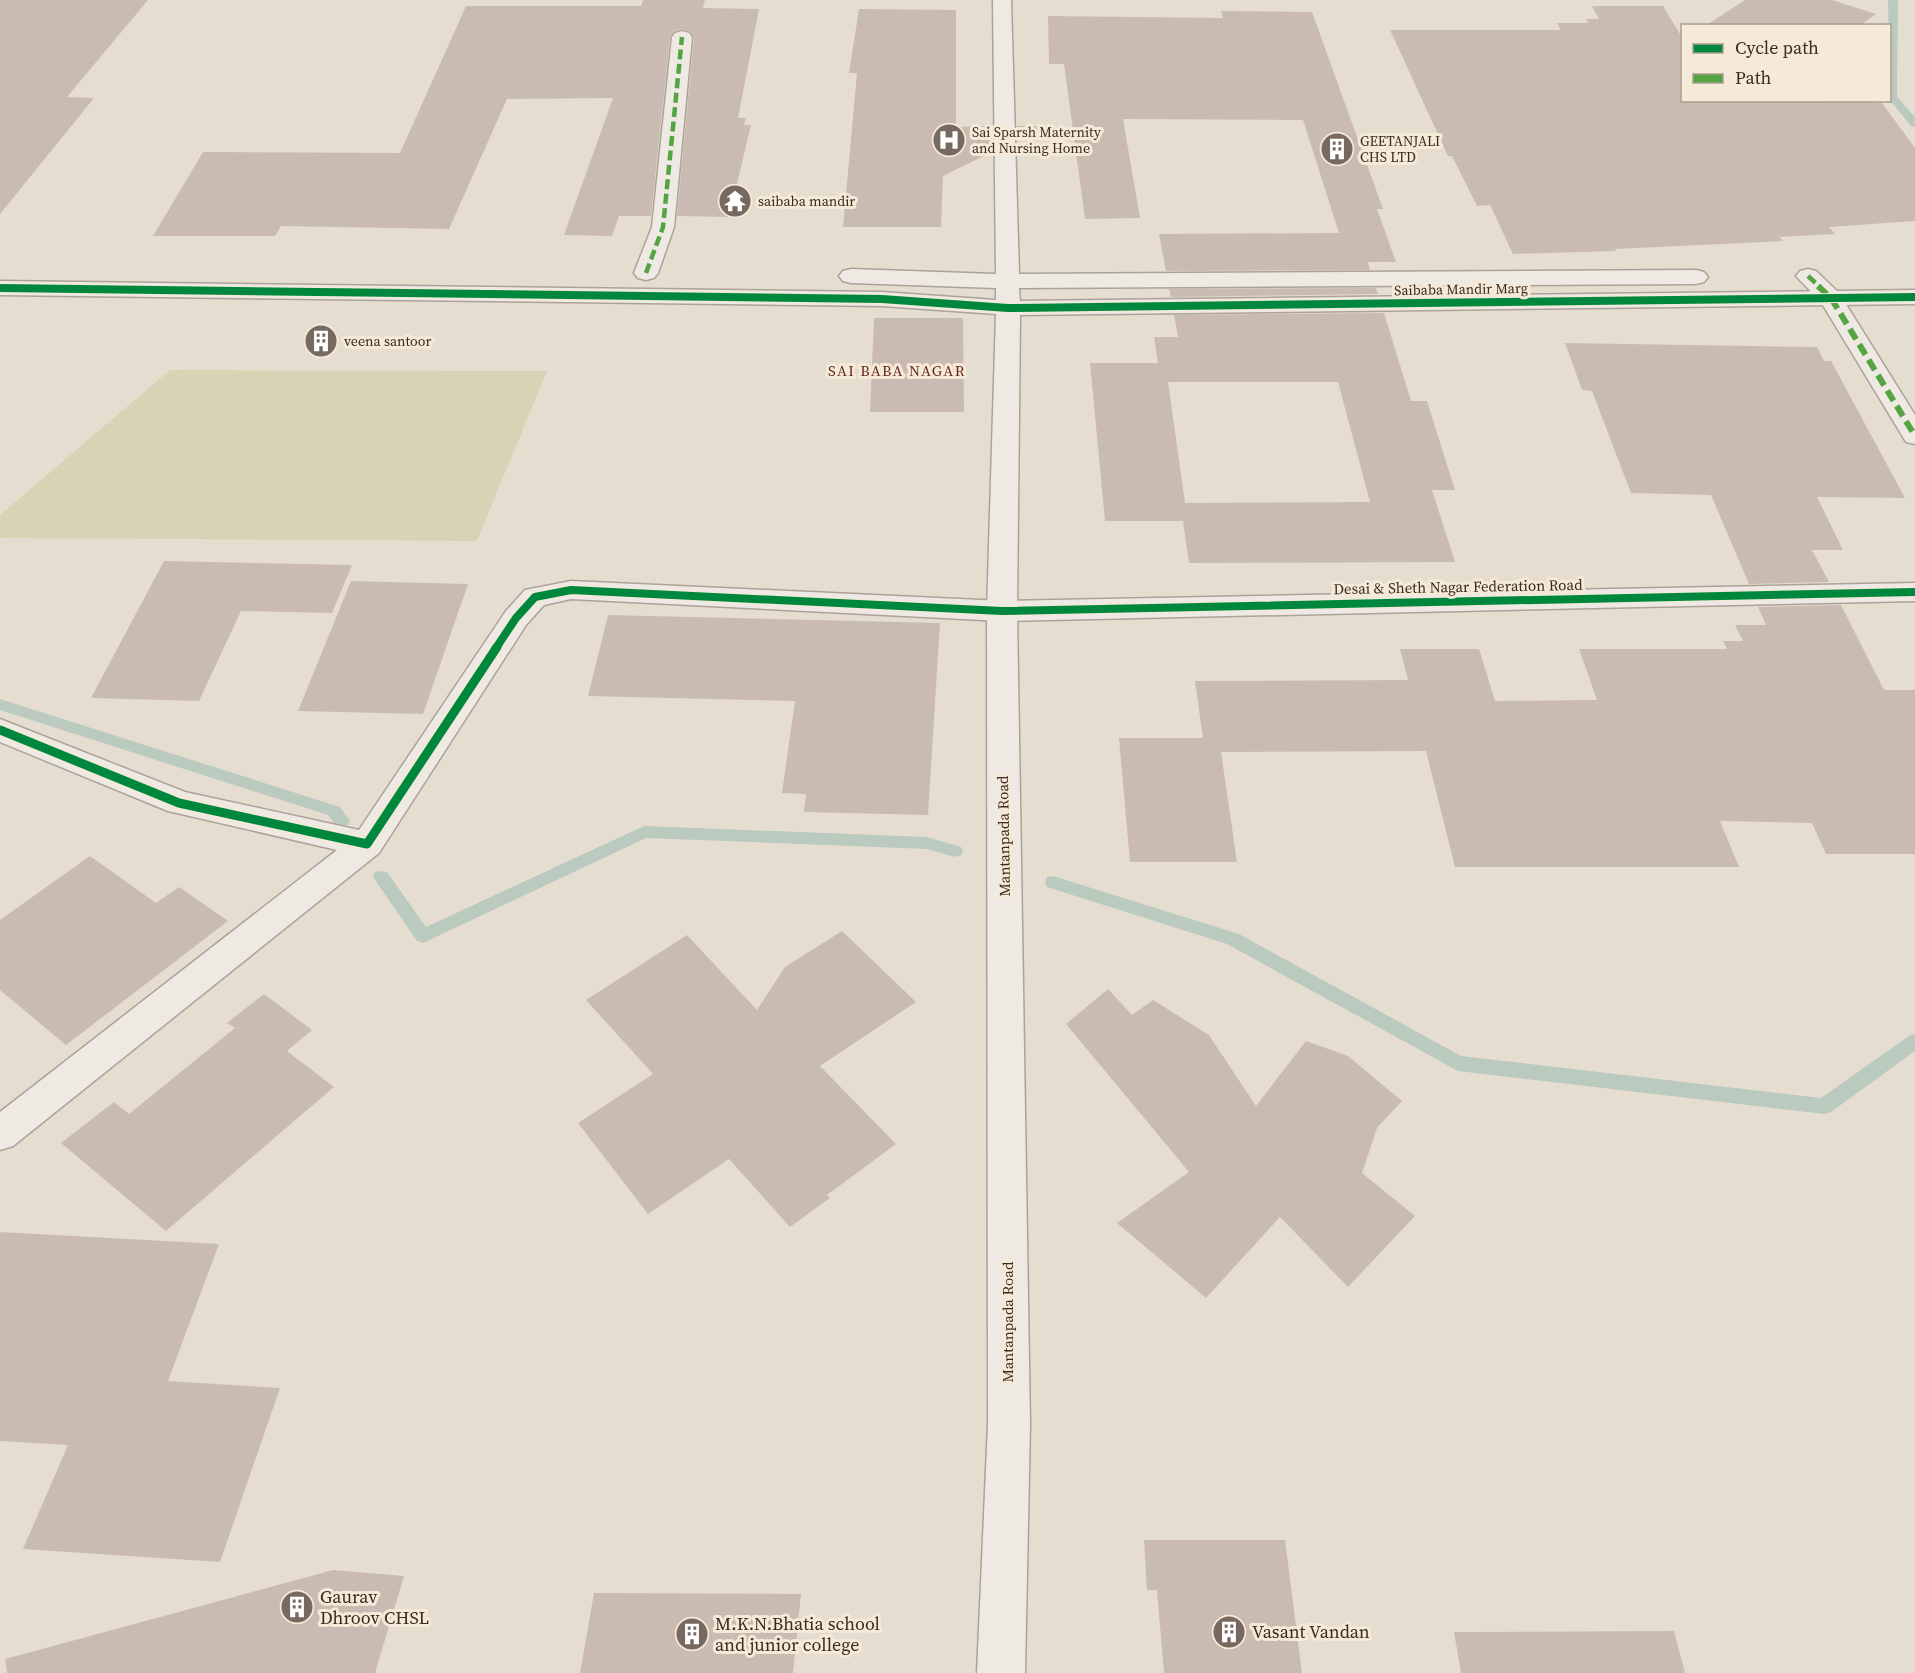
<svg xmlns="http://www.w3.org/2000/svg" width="1915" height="1673" font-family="'Source Serif 4',serif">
<rect width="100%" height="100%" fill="#e6ddd1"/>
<polygon fill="#d8d3b4" points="170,370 547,371 477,541 0,538 0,515"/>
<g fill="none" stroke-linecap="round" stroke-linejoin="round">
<g fill="#bbcabf" fill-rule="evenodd">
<polygon points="1888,0 1898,0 1897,97 1915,117 1915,127 1911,126 1890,100"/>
<polygon points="0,699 340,807 350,821 348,825 336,825 328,815 0,710"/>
<polygon points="644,826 927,837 961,847 963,851 961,855 955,857 927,849 646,838 423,943 417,941 373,877 375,872 381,871 387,872 426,927"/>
<polygon points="1053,876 1239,934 1461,1056 1821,1098 1909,1036 1915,1034 1915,1051 1831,1112 1824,1114 1458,1071 1227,944 1047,887 1045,882 1047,877"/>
</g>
</g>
<g fill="#cabbb2" fill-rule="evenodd">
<polygon points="0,0 148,0 67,97 94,98 0,214"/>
<polygon points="643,0 705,0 703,8 759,9 738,118 746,118 744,125 751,125 729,217 677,216 694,37 690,31 681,29 674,31 670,37 651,216 619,216 612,236 564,235 613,98 507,99 449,229 281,226 275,236 153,236 203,152 400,153 466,6 641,6"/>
<polygon points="1745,0 1832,0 1876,14 1859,26 1705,26"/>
<polygon points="1592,6 1663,6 1683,39 1683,100 1882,103 1915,148 1915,221 1829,227 1835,234 1779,237 1783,241 1615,249 1616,251 1513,254 1490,205 1477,206 1452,156 1448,156 1390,30 1561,30 1557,23 1588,23 1586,19 1599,19"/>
<polygon points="859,9 956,10 956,127 992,126 992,152 943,176 941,227 843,227 857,73 849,73"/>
<polygon points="1221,11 1312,12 1383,209 1377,209 1396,262 1368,262 1370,270 1166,271 1159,234 1339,233 1303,120 1123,119 1140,218 1085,219 1064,64 1049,64 1048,16 1223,18"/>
<polygon points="1017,126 1046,126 1017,140"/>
<polygon points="1376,288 1378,294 1171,297 1169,289"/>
<path d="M1384,313L1411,401H1427L1455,490H1432L1455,562L1189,563L1183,521H1105L1090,363H1158L1154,337H1178L1174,315ZM1168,382H1338L1370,502L1185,503Z"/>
<polygon points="874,318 963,318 964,412 870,412"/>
<polygon points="1565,343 1817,347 1824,361 1831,361 1905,498 1817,497 1843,550 1812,550 1829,582 1749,584 1711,495 1631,493 1592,391 1582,390"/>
<polygon points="164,561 352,565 332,613 241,611 199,701 91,698"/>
<polygon points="351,581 468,584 423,714 298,711"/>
<polygon points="1841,605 1884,690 1915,690 1915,854 1826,854 1812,823 1720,821 1739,867 1455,867 1426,751 1221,752 1237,862 1130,862 1119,738 1203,738 1195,681 1408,680 1400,649 1479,649 1495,701 1597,700 1579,649 1727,649 1723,641 1743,641 1735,625 1766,625 1758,607"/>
<polygon points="608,615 940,623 928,815 804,812 806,794 782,793 795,701 588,696"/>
<polygon points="90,856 156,903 179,887 228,921 66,1045 0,990 0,920"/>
<polygon points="842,931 916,1002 820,1066 896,1144 827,1195 830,1198 790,1227 729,1159 648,1214 578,1123 653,1074 586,1000 687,935 757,1010 785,967"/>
<polygon points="1108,989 1132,1015 1153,1000 1209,1035 1256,1106 1306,1041 1348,1056 1402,1101 1377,1128 1362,1173 1415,1216 1348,1287 1280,1217 1206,1298 1117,1223 1189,1172 1066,1024"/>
<polygon points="264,994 312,1030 287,1051 334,1087 166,1231 61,1143 114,1102 129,1114 235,1028 227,1023"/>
<polygon points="0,1232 219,1244 168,1381 280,1388 220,1562 23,1549 68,1445 0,1441"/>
<polygon points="1144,1540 1285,1540 1302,1673 1164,1673 1157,1590 1147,1590"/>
<polygon points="333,1570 404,1576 375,1673 7,1673 5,1659"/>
<polygon points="594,1593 801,1594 793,1673 580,1673"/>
<polygon points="1674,1631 1685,1673 1461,1673 1454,1632"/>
</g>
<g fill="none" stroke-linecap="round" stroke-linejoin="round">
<defs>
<g id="minor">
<polygon points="682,31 689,33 692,37 674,227 658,273 654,278 646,280 638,278 634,273 652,227 672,37 675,33"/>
<polygon points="1808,269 1816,271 1839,293 1915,415 1915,444 1906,442 1821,302 1796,276 1800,271"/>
<polygon points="571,581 1002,601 1915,583 1915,601 1002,621 571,599 544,605 526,625 379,853 13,1146 0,1150 0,1112 337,850 168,811 0,742 0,719 185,792 359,830 506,611 525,590"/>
</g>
<polygon id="tertiary" points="993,0 1011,0 1019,274 1696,270 1704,272 1708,277 1704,282 1696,284 1019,288 1020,301 1915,290 1915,304 1020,315 1017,611 1030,1424 1025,1673 977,1673 988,1424 987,611 996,314 882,306 0,295 0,281 882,292 996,300 996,288 851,283 843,281 839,276 843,271 851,269 996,274"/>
</defs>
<use href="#minor" stroke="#aca299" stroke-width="3"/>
<use href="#tertiary" stroke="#aca299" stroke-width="3"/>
<use href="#minor" fill="#eee9e2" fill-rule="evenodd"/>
<use href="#tertiary" fill="#eee9e2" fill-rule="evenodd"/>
<g stroke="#54a441" stroke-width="4.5" stroke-dasharray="10 4.5" stroke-linecap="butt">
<polyline points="646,273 663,227 682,37"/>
<polyline points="1808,276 1820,287"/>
</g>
<polyline stroke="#54a441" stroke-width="6" stroke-dasharray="12 6" stroke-linecap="butt" points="1818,286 1831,298 1915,436"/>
<defs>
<g id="cycleway-far1">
<polyline points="0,288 882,299 1008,308 1915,297"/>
<polyline points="496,648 516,618 535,597 571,590 1002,611 1915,592"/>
</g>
<polyline id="cycleway" points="0,730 179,803 367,844 497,647"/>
</defs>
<use href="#cycleway-far1" stroke="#f5e9d8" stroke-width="10"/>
<use href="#cycleway" stroke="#f5e9d8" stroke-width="13"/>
<use href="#cycleway-far1" stroke="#00873e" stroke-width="8"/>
<use href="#cycleway" stroke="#00873e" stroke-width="9"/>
</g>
<defs>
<symbol id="hospital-disc" viewBox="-11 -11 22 22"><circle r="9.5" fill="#77695f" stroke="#f5e9d8"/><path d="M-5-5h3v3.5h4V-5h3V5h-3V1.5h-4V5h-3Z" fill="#fff"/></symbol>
<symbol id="building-disc" viewBox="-11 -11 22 22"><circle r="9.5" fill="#77695f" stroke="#f5e9d8"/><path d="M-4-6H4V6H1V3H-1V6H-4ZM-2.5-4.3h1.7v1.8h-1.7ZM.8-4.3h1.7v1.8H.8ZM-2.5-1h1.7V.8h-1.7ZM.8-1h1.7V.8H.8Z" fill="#fff"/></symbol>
<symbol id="temple-disc" viewBox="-11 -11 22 22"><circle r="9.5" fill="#77695f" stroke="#f5e9d8"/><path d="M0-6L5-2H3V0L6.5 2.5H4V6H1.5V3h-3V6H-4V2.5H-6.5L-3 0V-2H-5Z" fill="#fff"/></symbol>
</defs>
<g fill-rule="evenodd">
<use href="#hospital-disc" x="930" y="121" width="38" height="38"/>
<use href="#building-disc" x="1318" y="130" width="38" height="38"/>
<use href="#temple-disc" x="716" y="182" width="38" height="38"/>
<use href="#building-disc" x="302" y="322" width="38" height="38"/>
<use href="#building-disc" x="278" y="1588" width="38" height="38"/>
<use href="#building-disc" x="1210" y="1613" width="38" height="38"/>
<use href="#building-disc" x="673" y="1615" width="38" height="38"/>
</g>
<g text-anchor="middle" stroke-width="6" stroke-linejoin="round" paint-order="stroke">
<g font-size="14" fill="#3b2a21" stroke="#f5e9d8" text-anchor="start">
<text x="972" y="137">Sai Sparsh Maternity<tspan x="972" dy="16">and Nursing Home</tspan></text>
<text x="1360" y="146">GEETANJALI<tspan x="1360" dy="16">CHS LTD</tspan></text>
<text x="758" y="206">saibaba mandir</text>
<text x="344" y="346">veena santoor</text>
</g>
<g font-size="14" fill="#3b2a21" stroke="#f5e9d8">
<text transform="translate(1461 289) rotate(-1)" y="5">Saibaba Mandir Marg</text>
</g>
<g font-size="15" letter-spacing="1.5" fill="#662621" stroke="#f5e9d8">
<text x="897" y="376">SAI BABA NAGAR</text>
</g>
<g font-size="15" fill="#3b2a21" stroke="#f5e9d8">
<text transform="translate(1458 587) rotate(-1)" y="5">Desai &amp; Sheth Nagar Federation Road</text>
<text transform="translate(1004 836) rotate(-91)" y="5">Mantanpada Road</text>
<text transform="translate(1008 1322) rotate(-90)" y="5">Mantanpada Road</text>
</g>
<g font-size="18" fill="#3b2a21" stroke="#f5e9d8" text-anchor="start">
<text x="320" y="1603">Gaurav<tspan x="320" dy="21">Dhroov CHSL</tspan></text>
<text x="715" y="1630">M.K.N.Bhatia school<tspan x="715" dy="21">and junior college</tspan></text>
<text x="1252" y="1638">Vasant Vandan</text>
</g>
</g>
<rect x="1681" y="24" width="210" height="78" fill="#f5e9d8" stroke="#ab9d8f" stroke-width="1.5"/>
<rect x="1693" y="44" width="30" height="9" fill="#00873e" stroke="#ab9d8f" stroke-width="1.5"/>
<text x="1735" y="54" font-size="18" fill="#3b2a21">Cycle path</text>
<rect x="1693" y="74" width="30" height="9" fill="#54a441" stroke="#ab9d8f" stroke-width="1.5"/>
<text x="1735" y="84" font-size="18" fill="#3b2a21">Path</text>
</svg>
